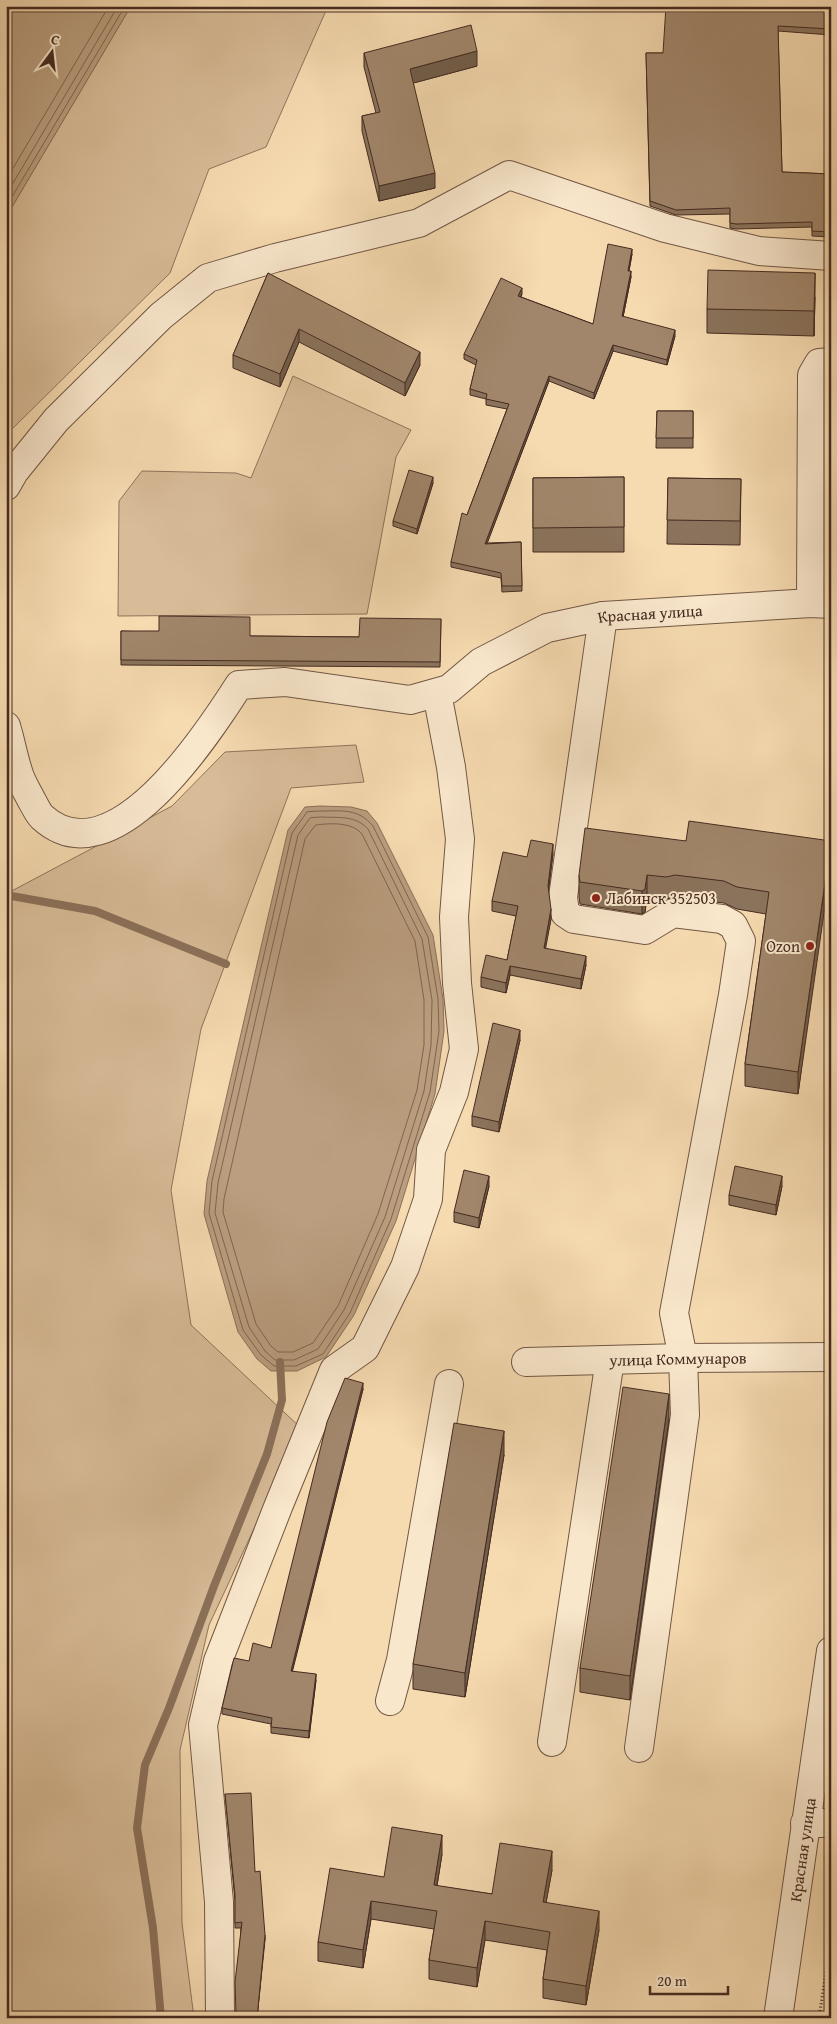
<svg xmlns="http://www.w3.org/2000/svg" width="837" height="2024" font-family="'Gentium Book Plus',serif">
<rect width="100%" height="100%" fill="#f6dab0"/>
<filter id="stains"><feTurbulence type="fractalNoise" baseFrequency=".004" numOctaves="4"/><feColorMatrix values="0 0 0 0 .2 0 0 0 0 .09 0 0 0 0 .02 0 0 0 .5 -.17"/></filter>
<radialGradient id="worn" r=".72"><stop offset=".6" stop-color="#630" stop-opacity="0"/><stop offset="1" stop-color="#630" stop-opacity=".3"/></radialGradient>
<g fill="#d8bc98" stroke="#8e745c">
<polygon points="131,6 328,6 266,147 209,169 170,273 6,435 6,217"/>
<polygon points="293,376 411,430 396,457 367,614 118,616 119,501 142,471 236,473 251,478"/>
<polygon points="356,745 364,782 291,788 201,1029 171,1190 191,1325 301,1428 209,1625 180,1750 182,1923 194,2018 6,2018 6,894 172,806 225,752"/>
</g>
<g fill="#ba9e7f" stroke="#8b7059">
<polygon points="6,6 131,6 6,217"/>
<polygon points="320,806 351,807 367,811 377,823 433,935 443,999 444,1031 435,1094 396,1221 354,1315 326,1357 297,1371 271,1371 257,1359 238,1332 204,1214 207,1181 288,830 305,807"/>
</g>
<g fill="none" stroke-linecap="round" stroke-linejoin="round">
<g stroke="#806450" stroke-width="1">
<polyline points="6,180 109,6"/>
<polyline points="6,195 118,6"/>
<polyline points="6,207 125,6"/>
<path d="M320,811C342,811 358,808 373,826L428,937L438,999L439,1031L430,1092L391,1219L350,1313L323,1354L296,1366H274L261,1355L243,1330L209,1213L212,1181L292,833L307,812Z"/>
<path d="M321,817C339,818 355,815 368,829L422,939L432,1000L431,1045L424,1091L385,1217L344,1310L318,1349L294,1360H275L265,1351L249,1327L215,1213L218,1183L298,835L310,818Z"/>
<path d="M316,825C331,823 352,822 362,834L415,941L424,1000V1045L417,1090L378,1214L338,1306L313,1343L293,1352H278L271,1346L256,1324L223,1212L224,1199L305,839Z"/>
</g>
<g stroke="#8b7059" stroke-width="8">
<polyline points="6,895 95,911 226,964"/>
<polyline points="161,2018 153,1928 137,1828 145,1765 169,1708 214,1586 267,1454 282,1400 280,1362"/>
</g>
<defs>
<g id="minor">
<polyline points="6,486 14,472 56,420 161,316 208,278 275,258 419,223 509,175 665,228 759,251 831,256"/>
<polyline points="811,603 812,375 819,363 831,362"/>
<polyline points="603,616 563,897 565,913 574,919 645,930 673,913 722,919 733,925 741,941 733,995 674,1313 683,1358 685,1415 639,1748"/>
<path id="s1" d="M6,726C11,742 14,761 20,777C23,785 28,793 32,801C35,806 38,813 42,817C112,882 207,735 239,685L285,682L410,700L449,689L481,662L547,628L603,616L811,603L831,604"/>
<path id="s2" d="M526,1362L683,1358L831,1357"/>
<polyline points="390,1701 401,1660 449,1384"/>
<polyline points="552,1742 610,1360"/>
<polyline points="805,1823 831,1823"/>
<polyline points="220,2018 219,1902 203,1725 218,1661 278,1507 334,1370 365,1348 405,1267 428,1199 431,1150 454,1092 464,1049 457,983 454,917 460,839 451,767 437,693"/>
<path id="s3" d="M778,2018L831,1651"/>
</g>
</defs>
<use href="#minor" stroke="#715745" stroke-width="30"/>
<polyline stroke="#452b21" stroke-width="3" stroke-dasharray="1 2.5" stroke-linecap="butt" points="819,2018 831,1938"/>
<use href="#minor" stroke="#f9e7cc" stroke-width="28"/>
</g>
<g fill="#8a735c" stroke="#452b21">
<polygon points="831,6 831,35 778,31 782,172 831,174 831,237 812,236 812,227 736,229 730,228 730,214 676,215 650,206 646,53 663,53"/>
<polygon points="364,53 477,66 413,83 435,188 379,201 362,131 362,116 376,113 364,67"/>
<polygon points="632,254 629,271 631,277 623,317 675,336 667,365 613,351 594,399 549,381 487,543 521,542 522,591 502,592 501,578 451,567 451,562 467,515 507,409 486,405 486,399 470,395 470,389 476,365 464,359 464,354 522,294 521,297 593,324"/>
<polygon points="268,273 420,365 405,396 299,342 280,387 233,368 233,355"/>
<polygon points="815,297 814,336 707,333 707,309"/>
<polygon points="657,411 693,411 693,448 656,448"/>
<polygon points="624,477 624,552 533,552 533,478"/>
<polygon points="668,478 741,479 740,545 667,544"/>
<polygon points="433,483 417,534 393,526 393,521"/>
<polygon points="441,619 440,667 121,665 121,631 250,636 359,637"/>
<polygon points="686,841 831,841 798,1094 745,1086 745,1064 766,914 737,909 724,903 675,897 666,899 647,897 645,912 642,914 580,904 579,897 579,875"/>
<polygon points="553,854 548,890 551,919 545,948 586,965 581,989 510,975 506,993 481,987 481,977 507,960 516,916 492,911 492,901 527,857"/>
<polygon points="520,1040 499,1132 472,1126 472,1116"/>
<polygon points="489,1186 479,1228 454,1222 454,1212"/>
<polygon points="782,1186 776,1215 729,1205 729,1195"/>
<polygon points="363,1389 292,1671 316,1680 309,1738 271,1733 271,1724 222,1714 222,1708 249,1661 271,1648"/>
<polygon points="669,1419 630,1700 580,1692 580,1668"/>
<polygon points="504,1455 465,1697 413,1689 413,1664"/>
<polygon points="225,1794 255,1872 265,1940 236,2013 241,1928 235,1928 235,1901"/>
<polygon points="442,1854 437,1886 492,1894 552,1870 546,1902 599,1930 586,2005 543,1998 543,1979 547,1950 485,1940 477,1987 429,1979 429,1960 434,1929 371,1919 363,1968 318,1961 318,1942 384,1877"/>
</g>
<g fill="#715e4b" stroke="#452b21">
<polygon points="477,51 477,66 410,84 410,69"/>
<polygon points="435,173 435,188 379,201 379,186"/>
<polygon points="632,249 632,254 628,276 628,271"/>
<polygon points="631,271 631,277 622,322 622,316"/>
<polygon points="815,273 815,297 814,336 814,311"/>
<polygon points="522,288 522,294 518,301 518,296"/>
<polygon points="299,329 299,342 280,387 280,374"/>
<polygon points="675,330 675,336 667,365 667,360"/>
<polygon points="613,345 613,351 594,399 594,393"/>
<polygon points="420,352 420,365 405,396 405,383"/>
<polygon points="549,376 549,381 485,549 485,544"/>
<polygon points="433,477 433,483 417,534 417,529"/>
<polygon points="831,842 831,864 798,1094 798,1072"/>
<polygon points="553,844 553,854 548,895 548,886"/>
<polygon points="647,875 647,897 645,912 642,914 642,891"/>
<polygon points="551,909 551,919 544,957 544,948"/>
<polygon points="586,956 586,965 581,989 581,979"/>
<polygon points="510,966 510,975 506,993 506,983"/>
<polygon points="520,1030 520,1040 499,1132 499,1122"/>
<polygon points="489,1176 489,1186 479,1228 479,1218"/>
<polygon points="782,1176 782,1186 776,1215 776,1205"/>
<polygon points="363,1383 363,1389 291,1677 291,1671"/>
<polygon points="669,1394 669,1419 630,1700 630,1676"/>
<polygon points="504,1431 504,1455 465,1697 465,1673"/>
<polygon points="316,1674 316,1680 309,1738 309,1731"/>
<polygon points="442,1835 442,1854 434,1904 434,1885"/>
<polygon points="552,1851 552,1870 543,1920 543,1902"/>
<polygon points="371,1901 371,1919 363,1968 363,1950"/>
<polygon points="599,1911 599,1930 586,2005 586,1986"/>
<polygon points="485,1921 485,1940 477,1987 477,1968"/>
<polygon points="265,1935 265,1940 257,2018"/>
</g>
<g fill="#a1866b" stroke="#452b21">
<polygon points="666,6 831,6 831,29 778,26 782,172 831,174 831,232 812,231 812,222 736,224 730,223 730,208 676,210 650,201 646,53 663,53"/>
<polygon points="471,25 477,51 410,69 435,173 379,186 362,116 380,112 364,53"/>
<polygon points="608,244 632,249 628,271 631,271 622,316 675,330 667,360 613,345 594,393 549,376 485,544 521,542 522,586 502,586 501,573 451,562 462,513 467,515 509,404 486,399 487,394 470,389 477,360 464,354 501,278 522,288 518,296 593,324"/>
<polygon points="708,270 815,273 814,311 707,309"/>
<polygon points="268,273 420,352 405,383 299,329 280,374 233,355"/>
<polygon points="657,411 693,411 693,438 656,438"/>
<polygon points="409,470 433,477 417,529 393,521"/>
<polygon points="624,477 624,527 533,528 533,478"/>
<polygon points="668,478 741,479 740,521 667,520"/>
<polygon points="159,616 250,617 250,636 359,637 360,618 441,619 440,662 121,660 121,631 159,631"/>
<polygon points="689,821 831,841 798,1072 745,1064 769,892 737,887 724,881 675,875 666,877 647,875 645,889 642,891 580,882 579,875 585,828 686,841"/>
<polygon points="531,840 553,844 548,886 551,909 544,948 586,956 581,979 510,966 506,983 481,977 486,955 507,960 518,906 492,901 503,852 527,857"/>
<polygon points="493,1023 520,1030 499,1122 472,1116"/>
<polygon points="735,1166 782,1176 776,1205 729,1195"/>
<polygon points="464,1170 489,1176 479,1218 454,1212"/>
<polygon points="345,1378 363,1383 291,1671 316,1674 309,1731 271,1727 272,1718 222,1708 234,1658 249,1661 253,1643 271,1648 327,1422"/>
<polygon points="623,1387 669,1394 630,1676 580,1668"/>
<polygon points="454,1423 504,1431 465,1673 413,1664"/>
<polygon points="251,1793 255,1872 260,1871 265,1935 257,2018 233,2018 236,2013 235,1982 242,1922 235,1923 235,1895 225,1794"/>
<polygon points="392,1827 442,1835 434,1885 492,1894 500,1843 552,1851 543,1902 599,1911 586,1986 543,1979 550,1932 485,1921 477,1968 429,1960 437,1911 371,1901 363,1950 318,1942 330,1868 384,1877"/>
</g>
<g fill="#8f2418" stroke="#f9e7cc" stroke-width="2">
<circle cx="596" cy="898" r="5"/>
<circle cx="810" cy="946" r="5"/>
</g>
<g text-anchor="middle" stroke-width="4" stroke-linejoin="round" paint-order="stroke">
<g font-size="16" fill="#452b21" stroke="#f9e7cc">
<text dy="6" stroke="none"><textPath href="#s1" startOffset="799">Красная улица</textPath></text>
<text dy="6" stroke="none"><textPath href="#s2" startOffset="152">улица Коммунаров</textPath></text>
<text dy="6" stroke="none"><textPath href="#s3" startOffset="170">Красная улица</textPath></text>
</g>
<g font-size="16" fill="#452b21" stroke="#f9e7cc" text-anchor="start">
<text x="606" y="904">Лабинск 352503</text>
<text x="800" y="952" text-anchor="end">Ozon</text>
</g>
</g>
<rect width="837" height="2024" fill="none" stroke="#f6dab0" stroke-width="25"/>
<rect x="8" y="8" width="822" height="2009" fill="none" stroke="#452b21" stroke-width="2.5"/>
<rect x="12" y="12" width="812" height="1999" fill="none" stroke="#452b21"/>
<g transform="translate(52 52) rotate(15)" stroke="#f9e7cc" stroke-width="4" paint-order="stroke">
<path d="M0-4L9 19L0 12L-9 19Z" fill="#452b21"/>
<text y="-8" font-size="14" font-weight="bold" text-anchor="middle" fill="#452b21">С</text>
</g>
<path d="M650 1986v8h78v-8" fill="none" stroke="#452b21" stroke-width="2.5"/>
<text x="657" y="1986" font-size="15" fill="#452b21" stroke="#f9e7cc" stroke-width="4" paint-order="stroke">20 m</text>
<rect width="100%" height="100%" filter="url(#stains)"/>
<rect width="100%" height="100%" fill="url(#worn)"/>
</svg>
